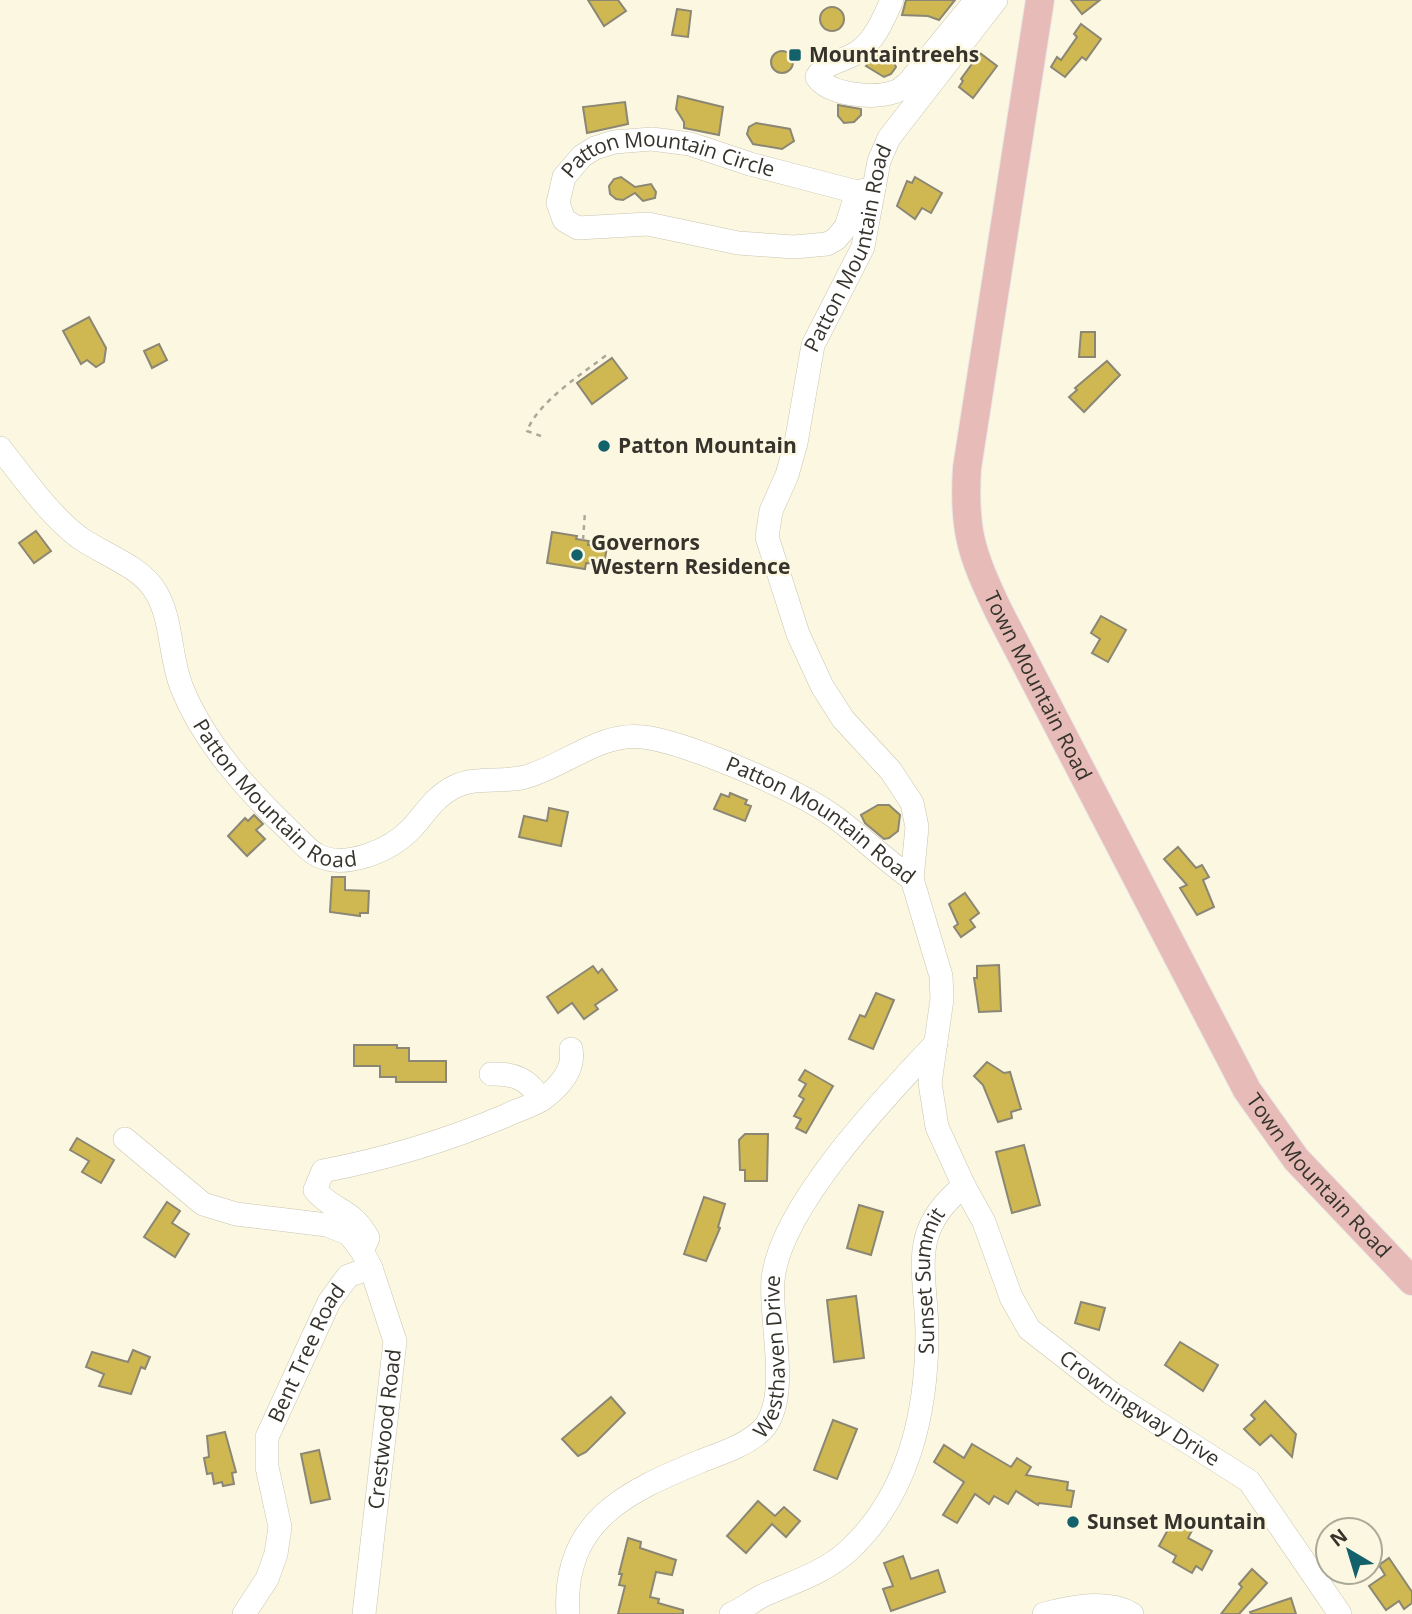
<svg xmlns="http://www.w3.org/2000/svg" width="1412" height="1614" font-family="'Open Sans',sans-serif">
<rect width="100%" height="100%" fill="#fbf7e1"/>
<g fill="#cfb852" stroke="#8b8774" stroke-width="2">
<polygon points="588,0 618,0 626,11 604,26"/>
<polygon points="906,0 955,0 939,20 928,16 902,15"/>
<polygon points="1071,0 1100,0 1082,14"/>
<circle cx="832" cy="19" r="12"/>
<polygon points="677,9 691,11 688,37 672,35"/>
<polygon points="1081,24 1101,39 1086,60 1082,57 1065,77 1051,67 1057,57 1061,60 1077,37 1074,34"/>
<circle cx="782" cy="62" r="11"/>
<polygon points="884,52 891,55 896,67 891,74 884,77 866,66 876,54"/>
<polygon points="980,53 997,66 973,98 959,87 963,81 961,79"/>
<polygon points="678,96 723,107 719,135 684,128 684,122 676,109"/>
<polygon points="625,102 628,124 587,133 583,107"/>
<polygon points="838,105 861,109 861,115 854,122 844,123 838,116"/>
<polygon points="756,123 790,129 794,141 782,149 753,144 747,134 749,127"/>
<polygon points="621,177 635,187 651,184 656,192 655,198 643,201 635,193 623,200 616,199 610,194 609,186 614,179"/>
<polygon points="915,177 942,193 931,213 922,208 915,219 897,206 907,181 912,183"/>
<polygon points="89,317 106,348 104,362 96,367 87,360 81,364 63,331"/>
<polygon points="1081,332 1095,332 1095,357 1079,357"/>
<polygon points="159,344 167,360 152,368 144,351"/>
<polygon points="612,358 627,378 592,404 577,383"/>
<polygon points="1107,361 1120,375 1084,412 1069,397 1077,390 1075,388"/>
<polygon points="36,531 51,551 34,563 19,543"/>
<polygon points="552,532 577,536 576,539 589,541 588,545 607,547 604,565 586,563 585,569 547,563"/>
<polygon points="1101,616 1126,630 1108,662 1092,653 1100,639 1091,633"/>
<polygon points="730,793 747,800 745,804 751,806 745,821 714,809 721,794 729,797"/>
<polygon points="878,805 889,805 900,815 898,831 889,838 884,839 865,823 861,815"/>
<polygon points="549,808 568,812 561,846 519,837 524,816 547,821"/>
<polygon points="254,815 263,824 256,830 265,839 247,856 228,836 245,818 248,821"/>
<polygon points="1178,847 1196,868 1202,865 1209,877 1203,880 1214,907 1197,915 1180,888 1187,885 1164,859"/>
<polygon points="332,877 345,877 345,890 369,891 368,913 360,913 360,916 330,912"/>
<polygon points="965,893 979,913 970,920 975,927 961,937 954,927 958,924 949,904"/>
<polygon points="999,965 1001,1011 979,1012 974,978 977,978 977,966"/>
<polygon points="593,966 598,973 602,969 617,990 595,1005 598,1009 584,1019 572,1003 558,1013 547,997"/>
<polygon points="876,993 894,1000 873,1049 849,1039 860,1015 865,1017"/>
<polygon points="354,1045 397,1045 397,1048 409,1048 409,1061 446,1061 446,1082 396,1082 396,1077 380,1077 380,1066 354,1066"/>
<polygon points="987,1062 1004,1073 1010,1072 1021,1109 1011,1112 1012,1118 998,1122 983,1085 974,1076"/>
<polygon points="805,1070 833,1086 806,1133 796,1128 801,1119 794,1116 804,1099 799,1096 806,1084 799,1080"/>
<polygon points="745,1134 768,1134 767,1181 745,1181 745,1170 740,1170 739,1140"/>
<polygon points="77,1138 114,1160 101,1183 82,1172 89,1161 70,1150"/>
<polygon points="1024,1145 1040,1205 1012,1213 996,1152"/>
<polygon points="704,1197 725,1204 718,1227 720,1228 706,1261 684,1254"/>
<polygon points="167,1202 180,1211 172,1223 189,1234 175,1257 144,1237"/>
<polygon points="859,1205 883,1212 871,1255 847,1248"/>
<polygon points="856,1296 864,1358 834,1362 827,1300"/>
<polygon points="1081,1302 1105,1308 1099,1330 1075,1323"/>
<polygon points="1180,1342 1218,1365 1203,1391 1165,1365"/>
<polygon points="133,1350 150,1357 145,1369 141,1367 131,1394 99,1386 104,1374 86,1367 92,1352 128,1362"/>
<polygon points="611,1397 625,1413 586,1452 578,1456 562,1439"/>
<polygon points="1265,1401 1296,1434 1292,1457 1271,1435 1260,1445 1244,1429 1255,1419 1251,1415"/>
<polygon points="833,1420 857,1429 837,1479 814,1470"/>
<polygon points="225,1432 236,1472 232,1473 234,1484 223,1486 222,1482 214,1484 212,1473 207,1474 204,1458 209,1457 207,1436"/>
<polygon points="972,1444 1011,1467 1017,1458 1031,1467 1026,1475 1068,1482 1067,1490 1074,1491 1071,1507 1039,1503 1038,1505 1016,1491 1008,1504 994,1496 989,1504 975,1494 957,1523 943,1515 964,1482 934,1462 944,1445 964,1458"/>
<polygon points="319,1450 330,1499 311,1503 301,1454"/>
<polygon points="758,1501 775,1516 784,1507 800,1521 786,1537 772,1524 746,1553 727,1536"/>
<polygon points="1176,1515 1195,1525 1188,1538 1212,1551 1202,1570 1196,1566 1192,1573 1173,1562 1176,1556 1159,1546"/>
<polygon points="628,1538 641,1542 640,1548 676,1560 672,1575 656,1572 650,1597 659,1599 658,1603 683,1610 683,1614 618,1614 625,1586 619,1585 622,1574 619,1574"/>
<polygon points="903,1556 911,1579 938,1570 945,1592 891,1611 883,1589 893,1586 884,1563"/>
<polygon points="1389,1558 1412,1592 1412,1603 1404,1609 1399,1601 1386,1610 1369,1586 1385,1575 1379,1565"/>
<polygon points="1252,1569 1267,1583 1239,1614 1221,1614 1242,1587 1239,1584"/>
<polygon points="1291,1598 1296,1614 1251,1614 1250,1612"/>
</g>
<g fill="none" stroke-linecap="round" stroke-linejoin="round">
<defs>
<g id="minor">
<path d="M892,0C884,18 875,40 858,52C843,62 826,61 817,77C829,95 874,99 894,92C899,91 904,86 908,83L976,0"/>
<path id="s1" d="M857,192L846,227L836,239L827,244L794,247L738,243L648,224L578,228L564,220L558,203L564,177L582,156L595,148L614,142L652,139L690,144L750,164L857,192L874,188"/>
<path id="s2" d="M0,448C24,478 49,515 80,538C103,554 139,566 154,589C173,617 169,657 182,688C204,743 248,791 290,831C299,839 307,850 317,855C345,870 391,850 411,829C425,814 434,797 454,787C476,776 501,783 525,777C565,766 600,732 643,737C686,742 797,790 832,815C860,835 884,859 912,879"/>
<path d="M491,1074C514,1073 529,1079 541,1100"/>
<polyline points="125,1139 203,1204 236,1214 327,1225 349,1234 362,1251"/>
<path id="s3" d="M964,1186L984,1222L1011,1297L1029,1329L1111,1393L1249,1481L1340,1614"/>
<path id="s4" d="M244,1614L267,1579L276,1554L280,1527L267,1467V1437L329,1302L348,1276L371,1268"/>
<path id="s5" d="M364,1614L395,1341L371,1268L362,1251L368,1238C352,1208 332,1211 315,1190L323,1171C385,1159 446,1141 505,1116C517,1110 533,1106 544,1098C560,1086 575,1070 571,1049"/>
<path id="s6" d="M568,1614C562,1521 626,1492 701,1461C722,1453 745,1446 762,1430C792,1399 769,1320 773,1280C779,1208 887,1095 936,1043"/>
<path id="s7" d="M731,1614C743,1609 752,1601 764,1595C793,1582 824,1573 848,1551C909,1495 927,1411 927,1332C926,1270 907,1231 964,1186L937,1127L930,1083L942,999L941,976L912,879L917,827L912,803L891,771L843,719L822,686L798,634L767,537L771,511L787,475L796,443L813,345L863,247L879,161L889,138L996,0"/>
<path d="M1044,1614C1071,1607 1107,1599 1132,1614"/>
</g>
<g id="major">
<path id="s8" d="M1040,0L967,468C963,532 972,555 999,612L1247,1090L1296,1159L1412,1281"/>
</g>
</defs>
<use href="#minor" stroke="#c9c5b0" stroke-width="24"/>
<use href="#major" stroke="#e7e7e6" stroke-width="30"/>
<g stroke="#aba897" stroke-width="2.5" stroke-dasharray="5 5" stroke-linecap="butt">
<path d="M541,436L527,431C538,402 583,373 608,354"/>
<polyline points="583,540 585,512"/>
</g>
<use href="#minor" stroke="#fff" stroke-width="23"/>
<use href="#major" stroke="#e7bbb8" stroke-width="28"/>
</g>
<g fill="#13616b" stroke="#fbf7e1" stroke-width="2.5">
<rect x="788" y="48" width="14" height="14" rx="3.5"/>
<circle cx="604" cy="446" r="7"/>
<circle cx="577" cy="555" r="7"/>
<circle cx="1073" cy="1522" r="7"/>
</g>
<g text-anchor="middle" stroke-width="5" stroke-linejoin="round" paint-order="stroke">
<g font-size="21" font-weight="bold" fill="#35332b" stroke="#fbf7e1" text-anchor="start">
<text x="809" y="62">Mountaintreehs</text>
<text x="618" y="453">Patton Mountain</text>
<text x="591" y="550">Governors<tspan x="591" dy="24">Western Residence</tspan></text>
<text x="1087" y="1529">Sunset Mountain</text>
</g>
<g font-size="21" fill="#35332b" stroke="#fbf7e1">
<text dy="7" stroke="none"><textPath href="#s1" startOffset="490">Patton Mountain Circle</textPath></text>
<text dy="7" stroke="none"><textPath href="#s7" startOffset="1538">Patton Mountain Road</textPath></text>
<text dy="7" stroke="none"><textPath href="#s8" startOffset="707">Town Mountain Road</textPath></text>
<text dy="7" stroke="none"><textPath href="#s2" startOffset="462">Patton Mountain Road</textPath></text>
<text dy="7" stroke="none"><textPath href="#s2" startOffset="1092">Patton Mountain Road</textPath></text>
<text dy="7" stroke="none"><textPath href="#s8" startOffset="1274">Town Mountain Road</textPath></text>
<text dy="7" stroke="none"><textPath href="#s7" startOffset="425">Sunset Summit</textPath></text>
<text dy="7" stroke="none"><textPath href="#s6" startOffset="366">Westhaven Drive</textPath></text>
<text dy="7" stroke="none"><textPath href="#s4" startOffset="280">Bent Tree Road</textPath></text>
<text dy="7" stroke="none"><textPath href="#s3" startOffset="294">Crowningway Drive</textPath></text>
<text dy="7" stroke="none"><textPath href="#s5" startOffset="186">Crestwood Road</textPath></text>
</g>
</g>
<g transform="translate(1349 1551) rotate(322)"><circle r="33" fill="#fbf7e1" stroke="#aca998" stroke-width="2"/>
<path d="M0-5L12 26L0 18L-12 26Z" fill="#13616b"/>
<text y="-10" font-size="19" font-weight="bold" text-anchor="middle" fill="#35332b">N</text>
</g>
</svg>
